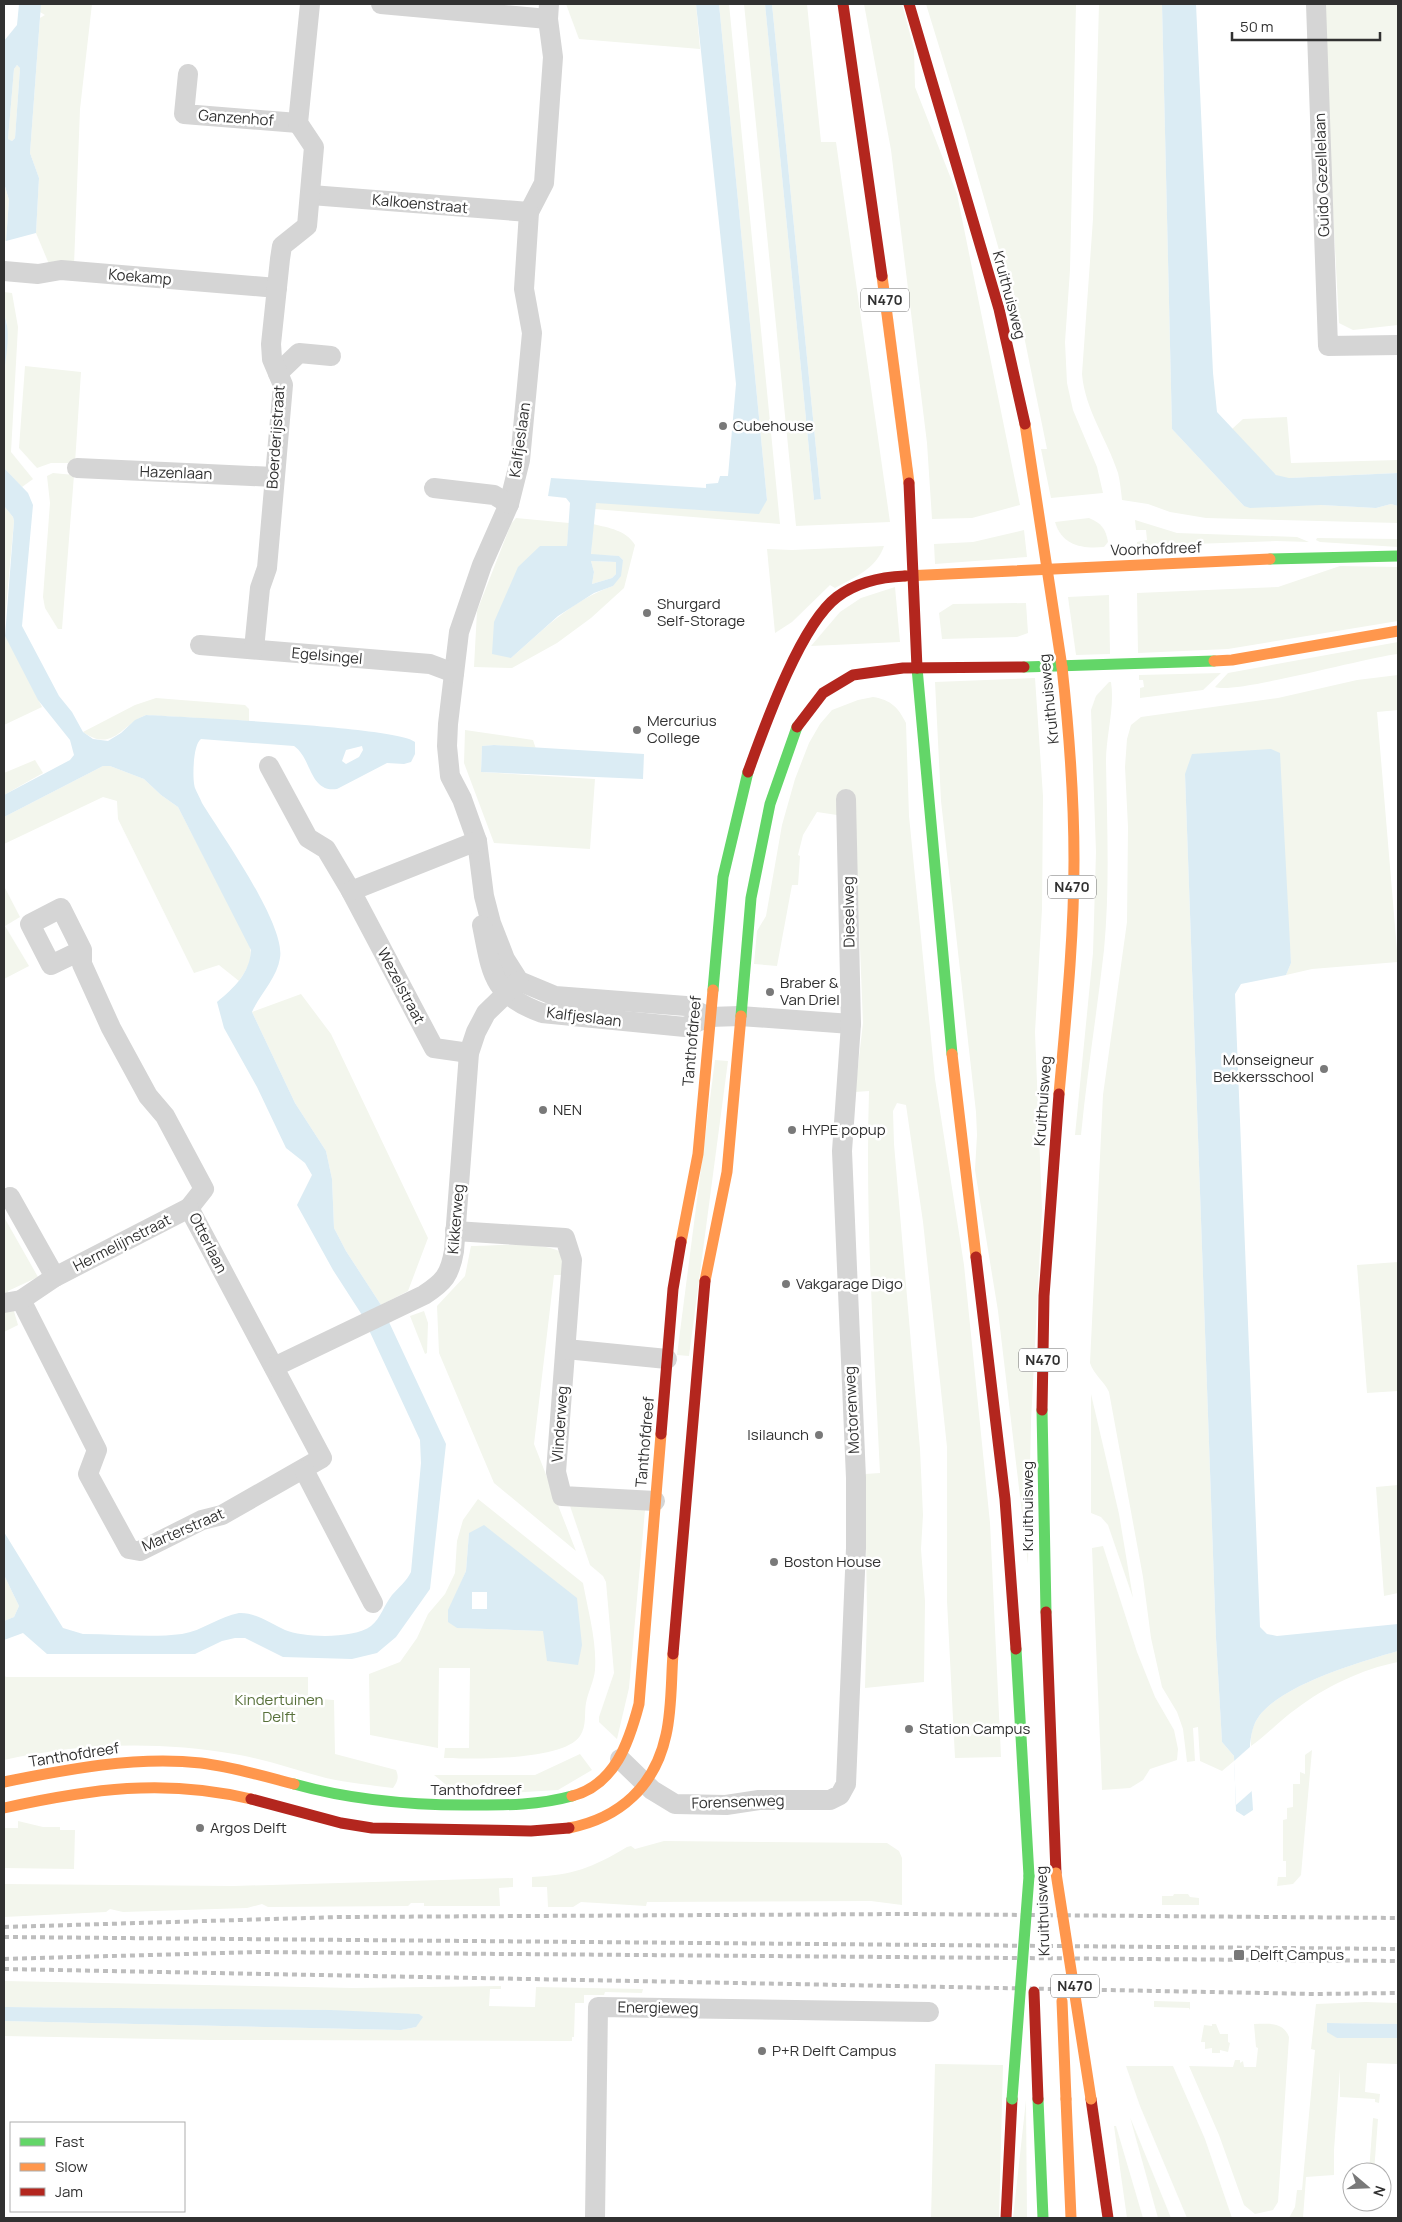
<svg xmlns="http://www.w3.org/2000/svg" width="1402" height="2222" font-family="Manrope,sans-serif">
<rect width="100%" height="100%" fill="#fff"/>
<g fill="#f3f6ed" fill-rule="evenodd">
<polygon points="41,4 92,4 80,109 74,265 49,264 36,233 39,178 30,153 40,18 45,15 40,12"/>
<polygon points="566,4 696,4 700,49 579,39"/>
<polygon points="719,4 729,4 780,524 594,509 596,503 767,500"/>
<polygon points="744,4 765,4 814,500 821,499 772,4 807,4 821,142 836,142 890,522 796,526"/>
<polygon points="864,4 902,4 914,49 915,87 957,194 1020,505 972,518 932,519 927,443 891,150"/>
<polygon points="926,4 1076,4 1070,270 1065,342 1067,383 1073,410 1097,467 1103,493 1051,498 1041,449 1047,449 1025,341 965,131"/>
<path d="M1099,4H1162L1172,429L1244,506L1321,505L1376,508L1391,504L1398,506V523L1206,518L1170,512L1148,504L1122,500C1121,491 1120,481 1118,473C1107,439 1085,410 1082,374L1093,219Z"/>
<polygon points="1322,4 1398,4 1398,325 1353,330 1339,323"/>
<polygon points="17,65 20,68 15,138 12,141 8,139 14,69"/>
<polygon points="4,184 9,200 6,241 4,240"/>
<polygon points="4,292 12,293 18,327 11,452 33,479 22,487 4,468 4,377 7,335 7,323 4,315"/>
<polygon points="25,366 81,372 75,463 51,463 37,468 19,448"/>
<polygon points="1287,417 1291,463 1398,460 1398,473 1289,478 1281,478 1271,472 1232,429 1243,419"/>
<polygon points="53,473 74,475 62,629 58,629 45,608 43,597 50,503 47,476"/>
<polygon points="4,506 13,517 14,521 4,630"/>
<path d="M516,518L569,523L567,546H540L511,658C543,630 572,600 613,586L623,560L619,556L591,555L593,524C609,528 626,530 635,545L624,588L591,618L557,643L512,668L474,667L477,611L511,524Z"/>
<path d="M1089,518C1101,523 1106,529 1108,542L1104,547C1083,549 1062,546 1055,522Z"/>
<polygon points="1135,520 1177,533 1297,537 1309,542 1276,541 1137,546 1137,542 1147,540 1146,530 1136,530"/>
<polygon points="1024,530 1027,557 935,564 934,544 973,542"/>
<polygon points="1317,538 1398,539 1398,547 1320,542 1316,540"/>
<path d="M884,546C876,569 855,577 835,588L830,585L792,622L775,633L767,549L792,550Z"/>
<polygon points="591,561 617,562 616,574 612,578 592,584 594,572"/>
<polygon points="1340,566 1398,567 1398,621 1228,649 1138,653 1137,593 1278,587"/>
<polygon points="895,587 900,642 811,646 840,612 861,598"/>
<polygon points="1109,595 1110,654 1076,655 1068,597"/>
<polygon points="1026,603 1028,633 1017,637 942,639 939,613 953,604"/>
<polygon points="4,632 42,707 4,725"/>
<path d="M1398,642V654C1368,657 1232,695 1215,687L1228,673Z"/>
<polygon points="1221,673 1203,690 1140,698 1140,688 1144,687 1143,680 1139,680 1139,675"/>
<path d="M1398,675V710L1377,712L1398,962L1312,969L1286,975L1291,963L1286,894L1185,774L1216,1638L1222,1742L1234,1756V1761L1222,1771L1200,1761L1198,1727L1193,1728L1195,1761L1187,1762L1183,1729L1177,1712L1162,1687L1151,1638L1143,1577L1109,1392C1104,1381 1094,1375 1090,1363L1103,1095L1127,922L1128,827L1125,767L1127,739L1131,725L1141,717L1278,698L1357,680Z"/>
<polygon points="1035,678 1043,796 1042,909 1035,1032 1042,1210 1031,1421 1028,1564 998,1311 975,1170 977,1135 976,1112 941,801 935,682"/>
<path d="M1109,682H1111C1115,707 1106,735 1106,761C1107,824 1110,887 1104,950C1097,1012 1087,1073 1081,1135H1075L1093,953L1096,852L1091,710L1096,696Z"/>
<path d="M873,697C891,700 898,707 906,723L909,816L935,1079L964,1265L990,1523L1001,1757L955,1758L947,1601V1447L923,1222L906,1105L897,1103L893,1111L894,1144L920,1449L923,1515L921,1549L925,1601L924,1682L865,1688L867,1613L865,1474L880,1473C874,1346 865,1219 869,1091L855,1092L863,1023L854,795H837V815L817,812L803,835L798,855L800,856L798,885H792L777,966L754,964L757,931L766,916L782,825L795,779L809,743L820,724L832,710L858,700Z"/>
<path d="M156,698L245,705L249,709V721L146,715C121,725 113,753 83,732L135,705Z"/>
<polygon points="465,730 533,740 536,749 494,745 482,746 481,772 595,779 590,849 494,843 464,763"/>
<polygon points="35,760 43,773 4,795 4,773"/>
<path d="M103,766H110L144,779L161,795L178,807L249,944C254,959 247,969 239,981L219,965L194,973L118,819L117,801L103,797L4,844V817Z"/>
<polygon points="4,886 20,917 5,926 29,966 4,979"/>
<polygon points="301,994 331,1034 428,1238 408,1291 381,1305 346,1251 334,1228 332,1179 326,1151 295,1103 252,1012"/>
<polygon points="715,1060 728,1061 689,1356 677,1355"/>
<polygon points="4,1217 38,1277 8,1291 18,1325 4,1332"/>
<path d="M471,1246C496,1246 544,1240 565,1254L564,1275H554L534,1444L576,1551L494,1483L439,1353L437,1306L465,1276Z"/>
<polygon points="1398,1262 1398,1391 1367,1393 1357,1265"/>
<polygon points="424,1311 428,1323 427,1353 425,1354 410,1316"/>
<polygon points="1091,1394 1119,1514 1133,1598 1108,1525 1101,1517 1091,1513"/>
<polygon points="1398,1485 1398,1593 1384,1596 1376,1487"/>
<path d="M478,1499L583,1583C588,1611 597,1641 595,1670C594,1681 588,1692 586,1703C584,1713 587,1726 580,1736C563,1761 473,1759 444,1758L445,1748H469L470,1668H439L438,1748L370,1735L369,1674L400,1662L417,1638L428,1614L445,1594L455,1573L457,1541L463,1520ZM469,1533L578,1665L543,1631L457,1628L449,1610L466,1571Z"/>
<polygon points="569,1503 645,1510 629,1688 617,1739 599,1722 599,1717 614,1673 606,1582 603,1576 590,1565"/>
<polygon points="1103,1546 1137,1652 1155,1697 1174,1730 1178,1749 1177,1760 1150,1769 1143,1780 1130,1788 1102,1790 1092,1548"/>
<polygon points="4,1575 19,1606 14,1617 4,1621"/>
<path d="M1398,1651V1662C1362,1669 1325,1687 1296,1709C1280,1720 1267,1735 1251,1746C1251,1738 1251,1730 1255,1723C1271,1687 1363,1661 1398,1651Z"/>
<path d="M4,1675L6,1677H308V1698L334,1700L335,1754L396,1770C399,1777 398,1781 393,1788C371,1785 348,1783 326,1778C295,1770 265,1759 234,1754C157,1741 80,1743 4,1760Z"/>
<polygon points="1312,1750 1301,1875 1293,1884 1277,1886 1278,1877 1286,1877 1286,1861 1283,1861 1283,1820 1287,1819 1287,1808 1293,1807 1293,1784 1300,1784 1300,1772 1305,1774 1305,1755"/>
<polygon points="580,1754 592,1770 558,1790 460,1796 434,1775 535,1775"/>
<polygon points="4,1817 4,1828 18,1828 18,1821 43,1827 60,1827 60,1830 75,1830 74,1869 4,1868"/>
<path d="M664,1841L887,1843L899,1851L902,1858V1905L871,1901L647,1902L646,1906L581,1902L573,1907H548L547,1887H532V1877C573,1875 592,1868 627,1847L631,1846L635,1849Z"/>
<polygon points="513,1878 513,1887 499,1888 500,1906 424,1906 424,1903 411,1903 408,1906 268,1907 262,1904 247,1908 123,1912 110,1909 106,1912 4,1917 4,1884 234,1886"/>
<polygon points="1174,1894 1188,1894 1190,1897 1199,1898 1199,1905 1162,1905 1162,1896 1173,1896"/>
<polygon points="4,1981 353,1988 501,1986 501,1989 490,1989 489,2006 535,2007 536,1987 643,1989 642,1993 605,1992 604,1995 584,1995 584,2003 575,2003 574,2037 572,2037 572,2041 211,2040 4,2036 4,2021 401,2030 416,2027 331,2010 4,2007"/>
<polygon points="1154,2001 1190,2002 1190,2010 1189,2008 1154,2007"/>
<polygon points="1366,2002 1398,2003 1398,2024 1327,2023 1337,2038 1398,2038 1398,2064 1367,2063 1365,2092 1380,2094 1379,2103 1375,2102 1375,2099 1340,2097 1340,2069 1334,2150 1334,2175 1306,2177 1303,2218 1289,2218 1295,2207 1297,2190 1302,2190 1315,2050 1311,2049 1316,2004"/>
<polygon points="1212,2024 1216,2024 1220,2034 1228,2034 1228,2042 1230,2043 1228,2052 1220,2050 1220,2053 1212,2053 1212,2048 1205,2049 1205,2042 1201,2042 1204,2025 1212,2026"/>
<path d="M1254,2024C1269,2024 1283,2021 1289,2037L1278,2202L1273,2210L1255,2214L1244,2205L1219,2135L1189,2066L1233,2067L1235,2060H1240V2063L1243,2061L1244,2067H1256L1258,2048L1256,2047Z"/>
<polygon points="935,2064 1003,2065 999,2218 931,2218"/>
<polygon points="1126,2066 1173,2066 1205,2139 1232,2218 1187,2218 1140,2106"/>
<polygon points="1026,2100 1027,2218 1013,2218"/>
<polygon points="1130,2117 1171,2218 1158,2218"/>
<polygon points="1373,2118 1378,2119 1374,2172 1369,2172"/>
<polygon points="1114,2126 1116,2126 1143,2218 1127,2218"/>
</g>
<g fill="#dbecf4" fill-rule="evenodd">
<path d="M19,4H41L30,153L39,178L36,233L6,241L9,200L4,183V41L17,25ZM17,65L20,68L15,138L12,141L8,139L14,69Z"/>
<path d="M696,4H719L767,500L759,514L596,503L591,554L619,556L623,560L621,576L613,586L594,593L558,616L511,658L492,654L494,622L518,567L540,546H567L570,503L566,498L548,496L551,478L706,488V484L718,483L720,476H728L736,384ZM591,561L616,562V574L612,578L592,584L594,572Z"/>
<polygon points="765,4 772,4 821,499 814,500"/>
<polygon points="1162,4 1196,4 1213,373 1217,412 1276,475 1289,478 1398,473 1398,506 1391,504 1376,508 1321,505 1250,508 1244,506 1172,429"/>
<path d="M4,315C12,333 5,358 4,377Z"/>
<path d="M4,468L28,493L33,505L22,626L59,696L72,712L83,732L93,739L108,741L121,733L135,720L146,715C182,717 400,727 415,742V754L411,762L404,764L387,763L337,789C309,793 312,758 294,746L201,739C193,744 192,779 195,788C197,793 200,798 202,803C221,834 286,925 280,958C277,978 260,994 252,1012L295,1103L326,1151L332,1179L334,1228L346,1251L381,1305L446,1444L430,1589L396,1637L377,1653L352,1659L283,1657L245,1638H235L222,1641L195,1654H47L23,1633L4,1640V1621L14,1617L19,1606L4,1575V1532L63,1628L83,1634C116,1634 150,1638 182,1634C202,1631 220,1616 239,1613C255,1612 272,1624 285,1630C304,1638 354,1639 371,1626C381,1618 384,1605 392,1595C399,1587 406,1582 411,1572L421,1463L420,1440L362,1315L333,1270L297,1205L312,1175L305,1163L286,1148L257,1087L224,1028L217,1002C234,988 250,973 251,950L178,807L161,795L144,779L110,766H103L4,817V795L70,760L74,755L70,740L38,700L5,636L14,521L13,517L4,506ZM362,746L363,750L359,757L346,764L342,761L346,750Z"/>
<polygon points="494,745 644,754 643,779 481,772 482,746"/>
<path d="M1271,749L1280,753L1291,963L1286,975L1241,984L1235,994L1260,1627L1267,1634L1277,1636L1398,1624V1651C1363,1661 1271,1687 1255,1723C1245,1745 1252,1786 1253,1810L1244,1816L1236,1811L1234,1756L1222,1742L1216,1638L1185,774L1192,754Z"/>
<path d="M484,1525L577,1598L582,1645L578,1665L547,1661L543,1631L457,1628L448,1622V1610L466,1571L469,1533ZM472,1592H487V1609H472Z"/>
<polygon points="4,2007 331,2010 419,2014 423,2017 416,2027 401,2030 4,2021"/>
<polygon points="1327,2023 1398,2024 1398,2038 1337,2038 1327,2032"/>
</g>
<polygon fill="#fff" points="1251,1746 1253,1790 1236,1805 1234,1761"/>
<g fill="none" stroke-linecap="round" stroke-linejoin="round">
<g stroke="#d5d5d5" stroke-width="20">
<polyline points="381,4 548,19"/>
<polyline points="549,4 548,19 553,57 544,183 529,212 524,289 532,333 520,460 509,504 482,565 459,632 448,724 447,746 450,776 462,799 477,841 484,896 491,923 505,959 519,981 555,996 686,1006 709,1017"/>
<polyline points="1316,4 1328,346 1398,345"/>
<polyline points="188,74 184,114 298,123"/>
<polyline points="311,195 529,212"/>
<polyline points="4,271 38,274 61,270 277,288"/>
<polyline points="278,373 299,353 331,356"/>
<path d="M77,468C143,471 208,474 274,477"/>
<polyline points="434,488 494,495 509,504"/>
<polyline points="200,645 430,664 454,673"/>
<polyline points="254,649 260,588 267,568 283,385 272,359 271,344 280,259 282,246 307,226 314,147 298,123 310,4"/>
<polyline points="269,766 308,838 326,849 351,891 434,1048 469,1053"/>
<polyline points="351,891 477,841"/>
<path d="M482,925C492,974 491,994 542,1013L685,1027L709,1017L740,1016L851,1024"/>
<polyline points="10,1197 55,1277"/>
<polyline points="455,1231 565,1238 572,1260 556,1472 562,1496 655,1501"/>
<polyline points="21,1300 97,1450 88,1474 129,1549 140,1551 202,1520 222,1515 322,1458 189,1208 204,1189 165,1116 148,1096 111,1028 82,964 82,950 61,908 30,924 51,965 82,950"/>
<polyline points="4,1303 21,1300 55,1277 189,1208"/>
<polyline points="566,1349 667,1359"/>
<path d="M274,1367L424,1295C444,1282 450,1275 454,1251L469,1053L476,1032L486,1013L519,981"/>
<polyline points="304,1470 373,1603"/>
<polyline points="620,1759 652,1790 675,1804 726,1805 759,1800 830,1800 840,1795 846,1784 856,1548 856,1478 842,1151 851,1024 846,799"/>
<polyline points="595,2218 598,2007 929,2012"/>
</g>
<g stroke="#63d668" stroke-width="11">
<polyline points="1270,559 1398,556"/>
<polyline points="1024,667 1214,661"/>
<polyline points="917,668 952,1054"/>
<polyline points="713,990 723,877 748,772"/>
<polyline points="741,1016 751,898 770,804 797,727"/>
<polyline points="1042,1410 1046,1612"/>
<polyline points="1016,1649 1029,1876"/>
<path d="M294,1784C351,1800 406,1805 465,1805C501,1805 536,1806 572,1796"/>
<polyline points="1038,2099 1043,2218"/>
</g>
<g stroke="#ff974d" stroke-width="11">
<polyline points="882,276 909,483"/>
<polyline points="1025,424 1062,667"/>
<polyline points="905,576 1270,559"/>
<polyline points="1214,661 1232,660 1398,631"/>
<polyline points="952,1054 976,1257"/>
<path d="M1059,1094C1066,1016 1074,938 1074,860C1074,795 1069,731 1062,667"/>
<polyline points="681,1242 698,1154 713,990"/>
<polyline points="705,1281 727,1172 741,1016"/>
<path d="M4,1782C68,1769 135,1756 201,1763C233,1767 263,1776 294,1784"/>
<path d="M572,1796C615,1785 629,1742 639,1704L661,1434"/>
<path d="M4,1808C90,1789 164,1778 251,1799"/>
<path d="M569,1828C620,1818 655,1786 666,1735C672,1709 671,1680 673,1654"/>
<polyline points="1066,2099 1071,2218"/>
</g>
<g stroke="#b3261e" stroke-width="11">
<polyline points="843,4 882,276"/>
<polyline points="909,4 999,309 1025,424"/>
<polyline points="909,483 917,668"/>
<polyline points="797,727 823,693 853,675 903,668 1024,667"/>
<path d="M748,772C764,728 800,625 837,597C857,582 880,577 905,576"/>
<polyline points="976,1257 1005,1499 1016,1649"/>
<polyline points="1042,1410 1044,1296 1059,1094"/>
<polyline points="661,1434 673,1289 681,1242"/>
<polyline points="1046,1612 1056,1873"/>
<polyline points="673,1654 705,1281"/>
<polyline points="251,1799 341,1823 372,1828 531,1831 569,1828"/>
<polyline points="1091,2099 1108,2218"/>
<polyline points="1006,2218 1012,2099"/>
</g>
<g stroke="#bdbdbd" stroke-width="4" stroke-dasharray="5 4" stroke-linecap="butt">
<polyline points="4,1927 340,1917 905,1914 1398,1918"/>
<polyline points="4,1937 1398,1949"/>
<polyline points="4,1959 257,1952 1398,1961"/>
<polyline points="4,1969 1315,1994 1398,1993"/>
</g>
<polyline stroke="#63d668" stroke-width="11" points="1012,2099 1029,1876"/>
<g stroke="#ff974d" stroke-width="11">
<polyline points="1056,1873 1091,2099"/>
<polyline points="1062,2001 1066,2099"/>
</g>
<polyline stroke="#b3261e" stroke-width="11" points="1034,1992 1038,2099"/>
</g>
<g fill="#797979" stroke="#fff" stroke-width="2">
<circle cx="723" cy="426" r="5"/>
<circle cx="647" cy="613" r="5"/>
<circle cx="637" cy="730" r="5"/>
<circle cx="770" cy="992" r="5"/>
<circle cx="1324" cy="1069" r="5"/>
<circle cx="543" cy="1110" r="5"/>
<circle cx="792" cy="1130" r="5"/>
<circle cx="786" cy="1284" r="5"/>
<circle cx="819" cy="1435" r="5"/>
<circle cx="774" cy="1562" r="5"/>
<circle cx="909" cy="1729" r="5"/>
<circle cx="200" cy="1828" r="5"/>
<rect x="1233" y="1949" width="12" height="12" rx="2.5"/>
<circle cx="762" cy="2051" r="5"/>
</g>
<g text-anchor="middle" stroke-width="5" stroke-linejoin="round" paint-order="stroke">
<g fill="#fff" stroke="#6f6f6f" stroke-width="1">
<rect x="861" y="288.5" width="48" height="23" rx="4"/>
<rect x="1048" y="875.5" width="48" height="23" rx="4"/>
<rect x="1019" y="1348.5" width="48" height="23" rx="4"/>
<rect x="1051" y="1974.5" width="48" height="23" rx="4"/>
</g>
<g font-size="14" font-weight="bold" fill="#313131">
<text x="885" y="305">N470</text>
<text x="1072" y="892">N470</text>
<text x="1043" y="1365">N470</text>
<text x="1075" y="1991">N470</text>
</g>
<g font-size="15" fill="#313131" stroke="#fff">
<text transform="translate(236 118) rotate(4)" y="5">Ganzenhof</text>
<text transform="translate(1322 175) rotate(-92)" y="5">Guido Gezellelaan</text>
<text transform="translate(420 204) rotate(5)" y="5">Kalkoenstraat</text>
<text transform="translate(140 277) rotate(5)" y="5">Koekamp</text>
<text transform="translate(1009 295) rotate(75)" y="5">Kruithuisweg</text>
<text transform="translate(276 437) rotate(-86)" y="5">Boerderijstraat</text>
<text transform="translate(520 440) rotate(-82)" y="5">Kalfjeslaan</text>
<text transform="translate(176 473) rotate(2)" y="5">Hazenlaan</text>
<text transform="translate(1156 549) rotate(-2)" y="5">Voorhofdreef</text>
<text transform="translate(327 656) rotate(5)" y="5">Egelsingel</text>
<text transform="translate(1049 699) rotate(-96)" y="5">Kruithuisweg</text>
<text transform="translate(849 912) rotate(-91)" y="5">Dieselweg</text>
<text transform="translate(401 986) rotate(62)" y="5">Wezelstraat</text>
<text transform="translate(584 1017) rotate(7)" y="5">Kalfjeslaan</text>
<text transform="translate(692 1041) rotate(-85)" y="5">Tanthofdreef</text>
<text transform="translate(1043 1101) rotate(-86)" y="5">Kruithuisweg</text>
<text transform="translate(456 1219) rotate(-85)" y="5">Kikkerweg</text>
<text transform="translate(122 1243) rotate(-27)" y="5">Hermelijnstraat</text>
<text transform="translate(208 1243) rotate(63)" y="5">Otterlaan</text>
<text transform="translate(852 1410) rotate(-93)" y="5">Motorenweg</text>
<text transform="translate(560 1424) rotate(-86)" y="5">Vlinderweg</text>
<text transform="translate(645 1442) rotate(-85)" y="5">Tanthofdreef</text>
<text transform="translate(1028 1506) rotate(-90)" y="5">Kruithuisweg</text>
<text transform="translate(183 1530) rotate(-23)" y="5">Marterstraat</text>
<text transform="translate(74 1755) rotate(-9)" y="5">Tanthofdreef</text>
<text x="476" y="1795">Tanthofdreef</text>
<text transform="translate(738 1802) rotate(-2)" y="5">Forensenweg</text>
<text transform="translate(1043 1911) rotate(-92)" y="5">Kruithuisweg</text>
<text transform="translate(658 2008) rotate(1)" y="5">Energieweg</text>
</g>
<g font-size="15" fill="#313131" stroke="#fff" text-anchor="start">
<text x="733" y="431">Cubehouse</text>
<text x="657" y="609">Shurgard<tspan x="657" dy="17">Self-Storage</tspan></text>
<text x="647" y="726">Mercurius<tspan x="647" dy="17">College</tspan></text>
<text x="780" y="988">Braber &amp;<tspan x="780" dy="17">Van Driel</tspan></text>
<text x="1314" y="1065" text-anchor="end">Monseigneur<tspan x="1314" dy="17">Bekkersschool</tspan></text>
<text x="553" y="1115">NEN</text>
<text x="802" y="1135">HYPE popup</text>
<text x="796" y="1289">Vakgarage Digo</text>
<text x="809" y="1440" text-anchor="end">Isilaunch</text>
<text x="784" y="1567">Boston House</text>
<text x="919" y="1734">Station Campus</text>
<text x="210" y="1833">Argos Delft</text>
<text x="1250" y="1960">Delft Campus</text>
<text x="772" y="2056">P+R Delft Campus</text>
</g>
<g font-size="15" fill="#58713b" stroke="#fff">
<text x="279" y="1705">Kindertuinen<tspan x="279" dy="17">Delft</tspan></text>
</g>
</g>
<rect width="1402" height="2222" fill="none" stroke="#313131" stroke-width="10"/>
<rect x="10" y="2122" width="175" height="90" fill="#ffffff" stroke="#adadad"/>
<rect x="20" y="2138" width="25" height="8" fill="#63d668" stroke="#adadad"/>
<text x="55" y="2147" font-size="15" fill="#313131">Fast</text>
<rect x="20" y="2163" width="25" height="8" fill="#ff974d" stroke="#adadad"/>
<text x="55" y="2172" font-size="15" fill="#313131">Slow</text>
<rect x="20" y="2188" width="25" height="8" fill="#b3261e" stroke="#adadad"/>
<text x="55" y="2197" font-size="15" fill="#313131">Jam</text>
<g transform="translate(1367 2187) rotate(109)"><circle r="24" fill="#ffffff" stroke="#adadad"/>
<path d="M0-4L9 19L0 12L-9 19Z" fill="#797979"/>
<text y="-8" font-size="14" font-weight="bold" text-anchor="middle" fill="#313131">N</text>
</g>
<path d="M1232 32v8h148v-8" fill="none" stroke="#313131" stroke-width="2.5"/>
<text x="1240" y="32" font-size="15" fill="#313131" stroke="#ffffff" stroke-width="4" paint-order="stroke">50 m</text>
</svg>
